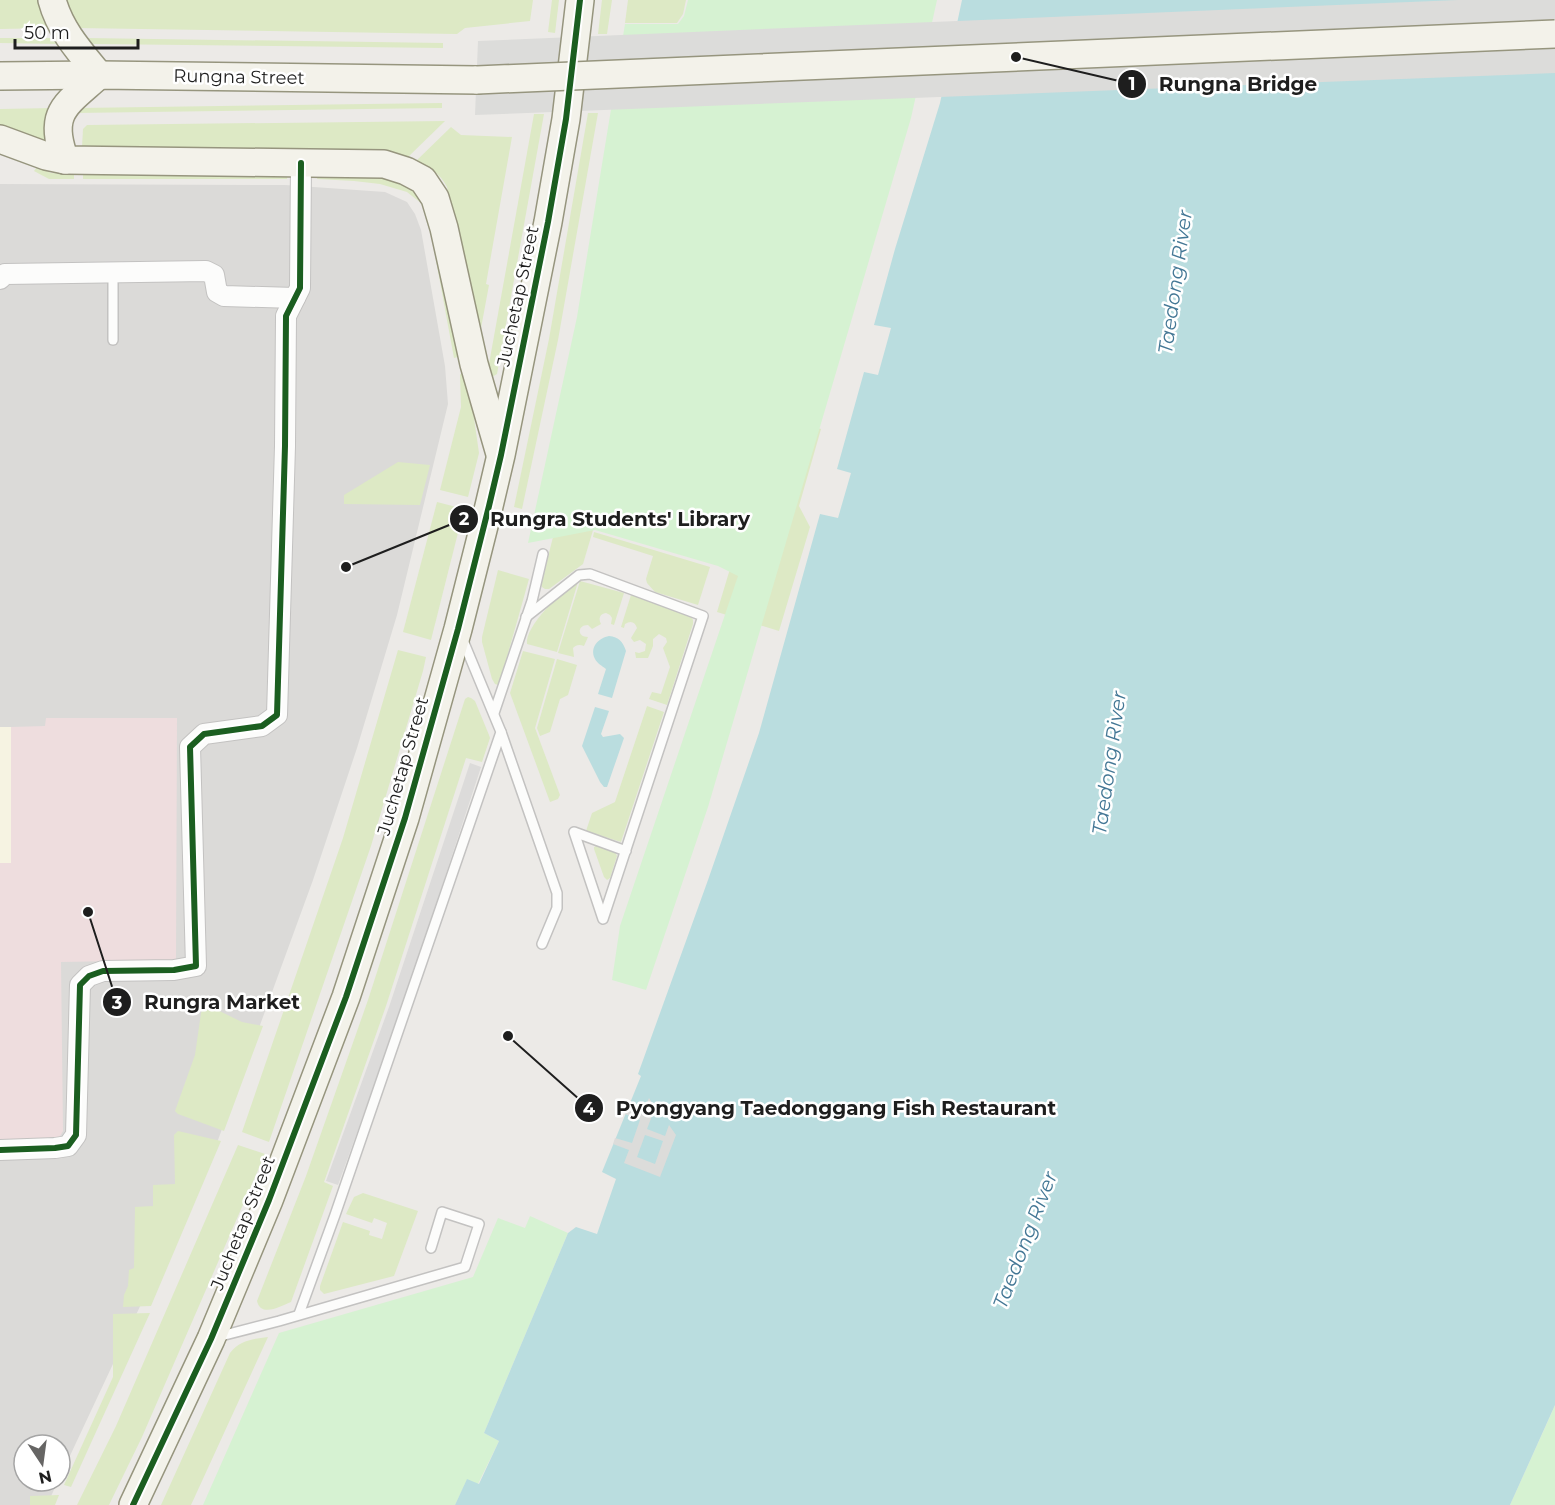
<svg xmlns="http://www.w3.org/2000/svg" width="1555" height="1505" font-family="Montserrat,sans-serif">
<rect width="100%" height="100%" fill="#eceae7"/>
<polygon fill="#dbdad8" points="0,184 285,185 385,192 407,202 415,214 421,230 445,366 448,404 397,615 357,748 313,880 218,1140 60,1477 60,1445 24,1445 24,1481 58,1481 47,1505 0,1505"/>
<polygon fill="#eeddde" points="46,718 177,718 176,960 61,962 63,1131 59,1138 53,1140 0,1142 0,863 11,863 11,727 45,726"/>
<rect fill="#f6f3e2" x="0" y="727" width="11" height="136"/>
<g fill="#dde9c5">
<polygon points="0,0 44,0 54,28 0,29"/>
<polygon points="65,0 533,0 530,21 465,28 457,34 76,28"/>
<polygon points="552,0 559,0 555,33 548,32"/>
<polygon points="602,0 612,0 607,34 598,34"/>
<polygon points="628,0 686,0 683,14 677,23 625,23"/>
<polygon points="0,38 58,38 59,44 0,43"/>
<polygon points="86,38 443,43 443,48 94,44 91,43"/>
<polygon points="442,103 442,108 75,113 79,108"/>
<polygon points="53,108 54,145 0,127 0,109"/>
<polygon points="588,113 598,113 558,340 522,509 514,507 549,339"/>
<polygon points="534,114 544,114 497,374 492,377 487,375"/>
<polygon points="445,121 406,159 82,147 83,129 87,125"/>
<path d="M451,127L461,135L512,137L486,284L489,285L479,339L447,187C440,173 430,168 415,162Z"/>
<polygon points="37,167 51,173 74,174 74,179 49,179 34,171"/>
<polygon points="354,172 396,179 428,199 462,356 454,358 431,233 425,211 421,203 407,192 380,184 354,181 317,179 318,176"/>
<polygon points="83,174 288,174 287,179 83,179"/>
<polygon points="463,371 465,373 474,418 479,453 468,497 440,490 461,407 460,375"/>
<polygon points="630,405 583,564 549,589 545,589 542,587 541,585 553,537"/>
<polygon points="776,416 821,429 799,506 810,527 779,631 717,612"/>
<polygon points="398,462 430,465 420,505 344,504 344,495"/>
<polygon points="437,502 464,509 431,640 403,632"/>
<polygon points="594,532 710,567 698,605 655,592 647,583 646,579 653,556 593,537"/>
<polygon points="498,570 529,579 500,682 498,685 495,684 492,679 482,642 482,637"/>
<path d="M580,581L624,593L614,625L611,624L612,618L610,615L606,613C600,614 598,618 601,624L592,629L588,625C577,625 577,637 588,637L584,646C579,644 576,645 573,648L574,657L558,653Z"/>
<path d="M578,582L557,652L527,644C524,627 563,589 578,582Z"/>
<path d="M631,595L689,614L693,620V624L667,705L649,699L652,692L661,694L670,667L663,648L667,642L666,638L659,634L653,639V646L648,658H636L635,652L639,653L645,651L646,644L640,640L634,642L631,638L637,628C635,622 631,620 625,624L624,628L621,627Z"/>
<polygon points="398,650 426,657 423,671 371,846 269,1142 242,1132 343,838"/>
<polygon points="523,651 555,659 535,728 560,795 558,799 550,802 510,693"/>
<polygon points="557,659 577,665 568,695 560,699 550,732 540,736 537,728"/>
<path d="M468,697L471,698L475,701L489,735L490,738L482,762L466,758L386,1006L324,1182L333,1186L291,1302C281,1306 261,1318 257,1301L306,1176L368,1000L465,699Z"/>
<polygon points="647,706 664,712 621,842 586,831 592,813 615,802"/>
<polygon points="598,845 615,852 617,856 610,878 607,880 604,877 594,849 594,847"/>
<polygon points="205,1004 242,1022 263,1026 224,1131 178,1114 175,1111 195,1055 201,1013"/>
<polygon points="178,1131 221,1141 151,1306 123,1307 124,1295 128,1286 129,1270 134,1268 135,1207 153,1206 153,1185 175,1184 174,1135"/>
<polygon points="238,1145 265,1154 142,1437 109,1505 77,1505 116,1426"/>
<polygon points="363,1193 418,1211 394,1276 324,1294 320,1290 320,1286 343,1222 370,1231 369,1235 382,1239 387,1223 374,1218 372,1223 346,1214 354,1197"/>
<polygon points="150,1313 71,1487 64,1485 113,1377 113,1314"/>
<path d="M268,1337L191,1505H161L230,1353C240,1340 253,1339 268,1337Z"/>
<polygon points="59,1495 55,1505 30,1505 30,1496"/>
</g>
<g fill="#d6f2d2">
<polygon points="688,0 937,0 911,118 708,807 646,990 612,980 620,926 738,576 718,566 595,530 528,543 577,317 625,24 678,24 684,16"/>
<polygon points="530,1216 568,1233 484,1433 499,1441 478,1484 467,1480 455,1505 203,1505 279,1333 473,1277 498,1218 525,1228"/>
<polygon points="1555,1405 1555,1505 1510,1505 1552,1412"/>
</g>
<polygon fill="#dcdbda" points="470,763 481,767 401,1011 338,1185 326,1181 389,1007"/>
<g fill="#badddf">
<polygon points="962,0 1555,0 1555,1405 1510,1505 455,1505 467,1479 479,1484 499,1441 484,1433 568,1233 576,1227 597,1234 616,1179 602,1172 641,1076 638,1074 708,880 759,733 820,514 838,518 851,473 837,469 864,372 878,375 891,328 874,325 895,249 940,103"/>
<path d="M609,636C619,637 623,642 626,651L612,698L598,694L606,669C602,666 597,663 595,659C589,647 599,638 609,636Z"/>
<polygon points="595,707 609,711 601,734 603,737 620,734 624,738 607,787 604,787 600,782 582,746"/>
</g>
<g fill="#dcdcda" fill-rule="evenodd">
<polygon points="1458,0 1555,0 1555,73 475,115 478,41"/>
<path d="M649,1098L655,1108L647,1129L665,1136L669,1125L676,1135L660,1177L624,1163L629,1150L613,1144L615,1138L632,1143L640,1120L625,1114L627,1109L642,1114ZM645,1135L663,1141L655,1164L637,1157Z"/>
</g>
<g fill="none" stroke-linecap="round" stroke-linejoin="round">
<defs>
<g id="lane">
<polyline points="113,340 113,273"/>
<polyline points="526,617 579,575 590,574 703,616 603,919 574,832 626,851"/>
<polyline points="494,713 532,601 543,554"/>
<polyline points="501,732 557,893 557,908 542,944"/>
<polyline points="299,1314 335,1215 501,732 462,638"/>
<polyline points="217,1337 279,1321 465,1267 479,1224 442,1212 431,1248"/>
</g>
<g id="street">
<polyline points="0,279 5,274 206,271 214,275 217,292 224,296 295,298"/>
<polyline points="0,1150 55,1148 68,1146 76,1135 80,985 89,976 103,971 174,970 196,966 190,747 204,734 262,726 277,715 285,446 286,316 300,288 301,163"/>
</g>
<g id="secondary">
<path d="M52,0C60,30 80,52 99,75"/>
<polyline points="0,76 99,75 477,80"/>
<polyline points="0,139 46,156 65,160 384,164 406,171 423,180 435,198 444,228 474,364 500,454"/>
<path d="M65,160C47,112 66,105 99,75"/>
<polyline points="133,1505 211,1339 269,1200 346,997 405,818 458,629 489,506 501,455 548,222 566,119 580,0"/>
</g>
</defs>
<use href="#lane" stroke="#c3c2c1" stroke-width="12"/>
<use href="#street" stroke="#c3c2c1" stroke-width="22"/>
<use href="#secondary" stroke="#96957e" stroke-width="30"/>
<use href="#lane" stroke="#fcfcfb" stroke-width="9"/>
<use href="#street" stroke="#fcfcfb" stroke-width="20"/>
<use href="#secondary" stroke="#f3f2ea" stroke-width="27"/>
<defs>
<polyline id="secondary-bridge" points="477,80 1555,34"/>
</defs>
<use href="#secondary-bridge" stroke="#96957e" stroke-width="30" stroke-linecap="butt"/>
<use href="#secondary-bridge" stroke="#f3f2ea" stroke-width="27"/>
<defs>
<g id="cycleway">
<polyline points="0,1150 55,1148 68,1146 76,1135 80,985 89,976 103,971 174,970 196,966 190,747 204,734 262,726 277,715 285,446 286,316 300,288 301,163"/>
<polyline points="133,1505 211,1339 269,1200 346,997 405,818 458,629 489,506 501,455 548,222 566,119 580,0"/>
</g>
</defs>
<use href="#cycleway" stroke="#fff" stroke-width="10"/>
<use href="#cycleway" stroke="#1b5e20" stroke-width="6"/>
</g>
<g text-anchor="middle" stroke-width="5" stroke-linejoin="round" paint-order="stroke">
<g font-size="18" fill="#1e1e1e" stroke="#fff">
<text transform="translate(239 77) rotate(1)" y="6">Rungna Street</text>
<text transform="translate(518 296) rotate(-78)" y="6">Juchetap Street</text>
<text transform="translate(403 766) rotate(-74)" y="6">Juchetap Street</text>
<text transform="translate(243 1223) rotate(-68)" y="6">Juchetap Street</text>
</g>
<g font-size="20" font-style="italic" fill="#437795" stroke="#fff">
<text transform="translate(1175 282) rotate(-82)" y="7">Taedong River</text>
<text transform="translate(1109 763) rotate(-82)" y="7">Taedong River</text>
<text transform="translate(1025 1240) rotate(-69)" y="7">Taedong River</text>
</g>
</g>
<path fill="none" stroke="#1e1e1e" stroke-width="2" d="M1016 57L1132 84M346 567L464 519M88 912L117 1002M508 1036L589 1108"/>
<g fill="#1e1e1e" stroke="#fff" stroke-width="2">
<circle cx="1016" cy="57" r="6"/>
<circle cx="346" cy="567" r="6"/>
<circle cx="88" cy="912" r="6"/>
<circle cx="508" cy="1036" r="6"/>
<circle cx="1132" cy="84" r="15"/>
<circle cx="464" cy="519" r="15"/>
<circle cx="117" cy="1002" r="15"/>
<circle cx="589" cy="1108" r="15"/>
</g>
<g font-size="18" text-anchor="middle" font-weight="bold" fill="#fff">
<text x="1132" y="90">1</text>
<text x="464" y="525">2</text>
<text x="117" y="1009">3</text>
<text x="589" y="1115">4</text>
</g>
<g font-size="20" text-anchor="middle" font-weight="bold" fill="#1e1e1e" stroke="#fff" stroke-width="5" stroke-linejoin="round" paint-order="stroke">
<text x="1238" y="91">Rungna Bridge</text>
<text x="620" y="526">Rungra Students' Library</text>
<text x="222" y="1009">Rungra Market</text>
<text x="836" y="1115">Pyongyang Taedonggang Fish Restaurant</text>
</g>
<g transform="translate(42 1463) rotate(167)"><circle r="28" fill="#ffffff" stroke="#a5a5a5" stroke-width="1.5"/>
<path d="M0-4.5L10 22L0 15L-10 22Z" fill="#666564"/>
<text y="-9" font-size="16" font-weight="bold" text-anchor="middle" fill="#1e1e1e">N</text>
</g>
<path d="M15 39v9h123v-9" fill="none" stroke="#1e1e1e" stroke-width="3"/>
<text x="24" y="39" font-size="18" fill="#1e1e1e" stroke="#ffffff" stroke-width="4.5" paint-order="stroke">50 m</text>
</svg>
